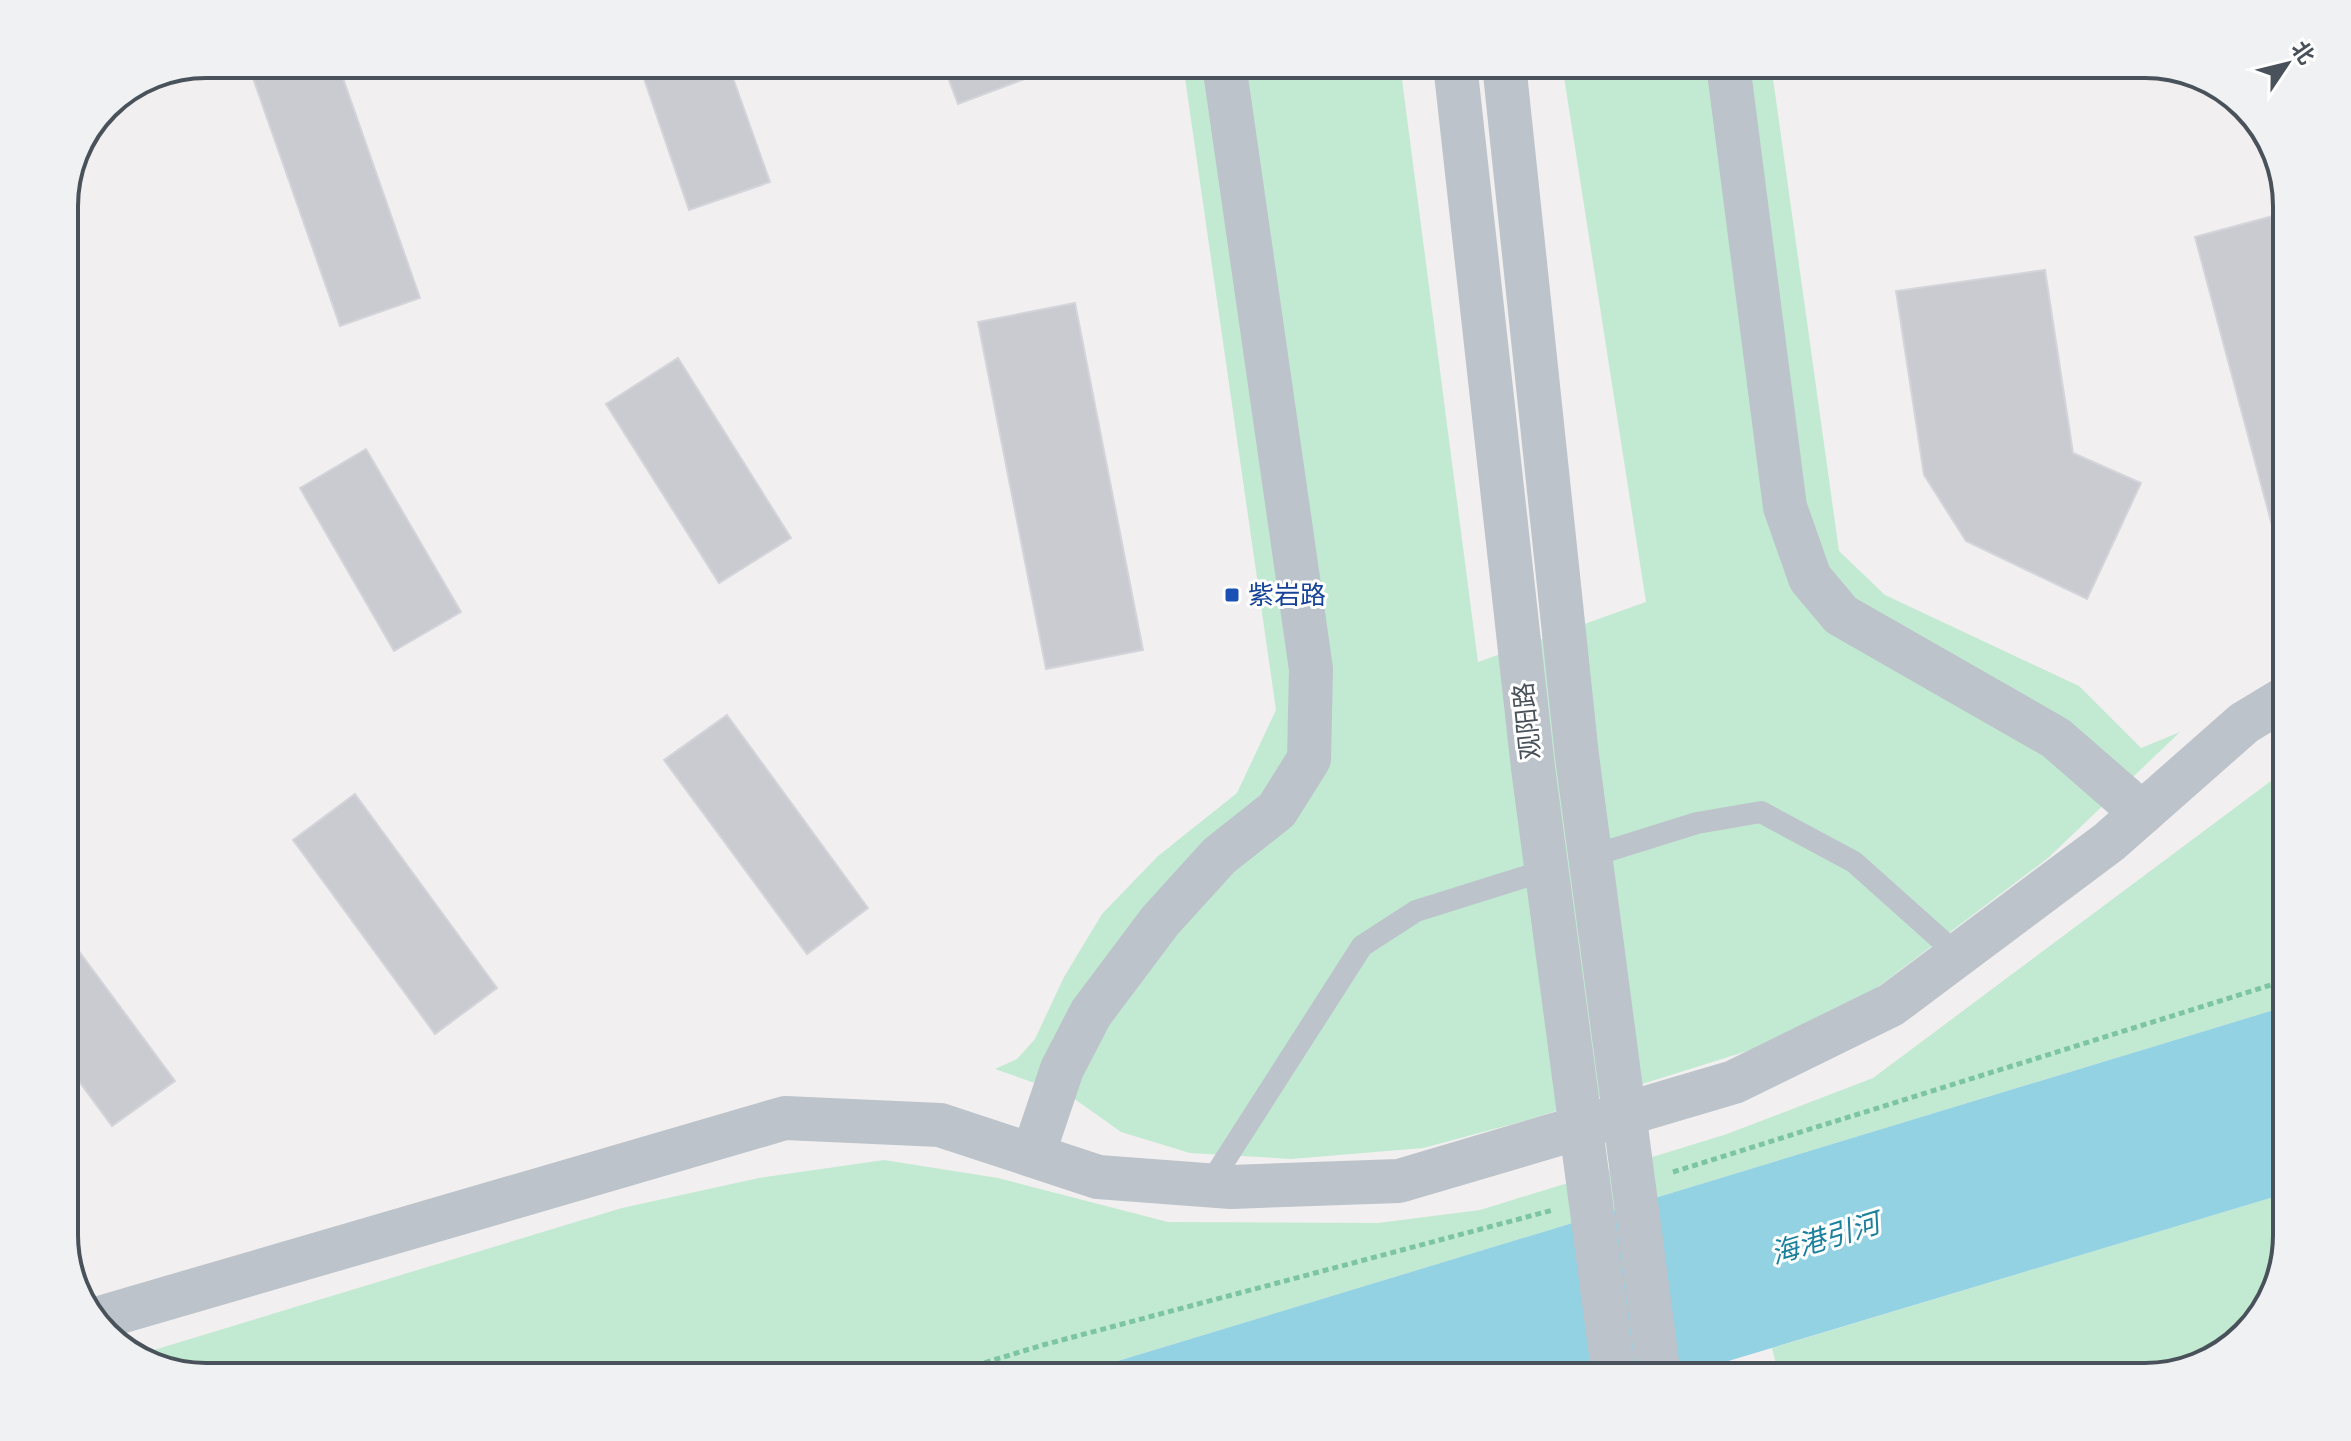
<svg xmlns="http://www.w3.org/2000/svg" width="2351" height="1441" font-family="'Space Grotesk','Noto Sans SC',sans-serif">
<rect width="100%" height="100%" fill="#f1efef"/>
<g fill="#c2ead2">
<polygon points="1183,64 1400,64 1478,662 1646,602 1562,64 1771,64 1839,551 1885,595 2079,686 2141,748 2180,732 2048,858 1866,996 1773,1043 1524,1121 1423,1148 1291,1159 1190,1153 1121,1132 1069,1095 995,1069 1017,1059 1035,1039 1064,977 1102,914 1158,856 1237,793 1276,710"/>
<polygon points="2287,769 2287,1006 1065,1377 207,1377 134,1356 622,1208 759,1178 884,1160 998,1178 1168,1222 1378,1223 1480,1210 1727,1134 1873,1078"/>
<polygon points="2287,1193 2287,1235 2268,1306 2216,1358 2145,1377 1779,1377 1772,1348"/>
</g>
<polygon fill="#93d2e3" points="2287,1006 2287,1193 1675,1377 1065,1377"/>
<g fill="#c9cbd1" stroke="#d4d5da" stroke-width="2">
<polygon points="248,64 338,64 420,298 340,326"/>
<polygon points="639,64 728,64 770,182 689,210"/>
<polygon points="943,64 1064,64 958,104"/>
<polygon points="1906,64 1967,64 1907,72"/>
<polygon points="2280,214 2287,238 2287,525 2273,529 2195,237"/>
<polygon points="2045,270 2073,453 2141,483 2087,599 1966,541 1924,475 1896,291"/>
<polygon points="1075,303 1143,650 1046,669 978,322"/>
<polygon points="678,358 791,538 719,583 606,404"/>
<polygon points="366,449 461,612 394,651 300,488"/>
<polygon points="727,715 868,908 807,954 664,760"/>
<polygon points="355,794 497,988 435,1034 293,840"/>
<polygon points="64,931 175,1081 112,1126 64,1061"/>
</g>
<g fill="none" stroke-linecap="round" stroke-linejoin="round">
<g stroke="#7dc5a2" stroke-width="5" stroke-dasharray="6 4" stroke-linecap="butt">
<polyline points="1673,1172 2287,980"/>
<polyline points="937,1377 1043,1345 1553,1210"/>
</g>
<g stroke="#bcc3ca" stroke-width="22">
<polyline points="1585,858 1697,823 1761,812 1854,862 1958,955"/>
<polyline points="1209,1185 1362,946 1416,911 1553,868"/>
</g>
<g stroke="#bcc3ca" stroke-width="44">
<polyline points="1728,64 1785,507 1810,578 1841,615 2056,738 2142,813"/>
<polyline points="1033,1155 1062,1069 1091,1013 1160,921 1219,856 1277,810 1309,759 1311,669 1224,64"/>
</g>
<g stroke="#bcc3ca" stroke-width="44">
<polyline points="1455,64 1533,768 1614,1377"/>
<polyline points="1504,64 1577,756 1659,1377"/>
<polyline points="96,1319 785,1118 940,1125 1098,1177 1231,1187 1399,1181 1734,1082 1891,1005 2109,842 2244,723 2287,697"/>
</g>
</g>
<rect fill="#1a4fb4" stroke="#fff" stroke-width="3" x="1224" y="587" width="16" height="16" rx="4"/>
<g text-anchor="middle" stroke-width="6" stroke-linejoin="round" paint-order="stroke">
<g font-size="26" fill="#164399" stroke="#fff" text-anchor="start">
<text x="1248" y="604">紫岩路</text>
</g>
<g font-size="26" fill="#49525a" stroke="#fff">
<text transform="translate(1527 721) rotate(-96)" y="9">观阳路</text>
</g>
<g font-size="28" font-style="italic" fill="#1b809b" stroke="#fff">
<text transform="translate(1825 1238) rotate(-17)" y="10">海港引河</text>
</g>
</g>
<path d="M0 0H2351V1441H0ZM206 78H2145A128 128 0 0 1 2273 206V1235A128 128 0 0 1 2145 1363H206A128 128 0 0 1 78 1235V206A128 128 0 0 1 206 78Z" fill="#f0f1f2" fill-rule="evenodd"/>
<path fill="none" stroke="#49525a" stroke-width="4" d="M206 78H2145A128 128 0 0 1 2273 206V1235A128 128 0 0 1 2145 1363H206A128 128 0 0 1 78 1235V206A128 128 0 0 1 206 78Z"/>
<g transform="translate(2287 64) rotate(55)" stroke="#ffffff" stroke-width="6" paint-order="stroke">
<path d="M0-6L14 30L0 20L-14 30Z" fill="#49525a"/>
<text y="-12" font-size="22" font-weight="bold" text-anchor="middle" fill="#49525a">北</text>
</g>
</svg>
